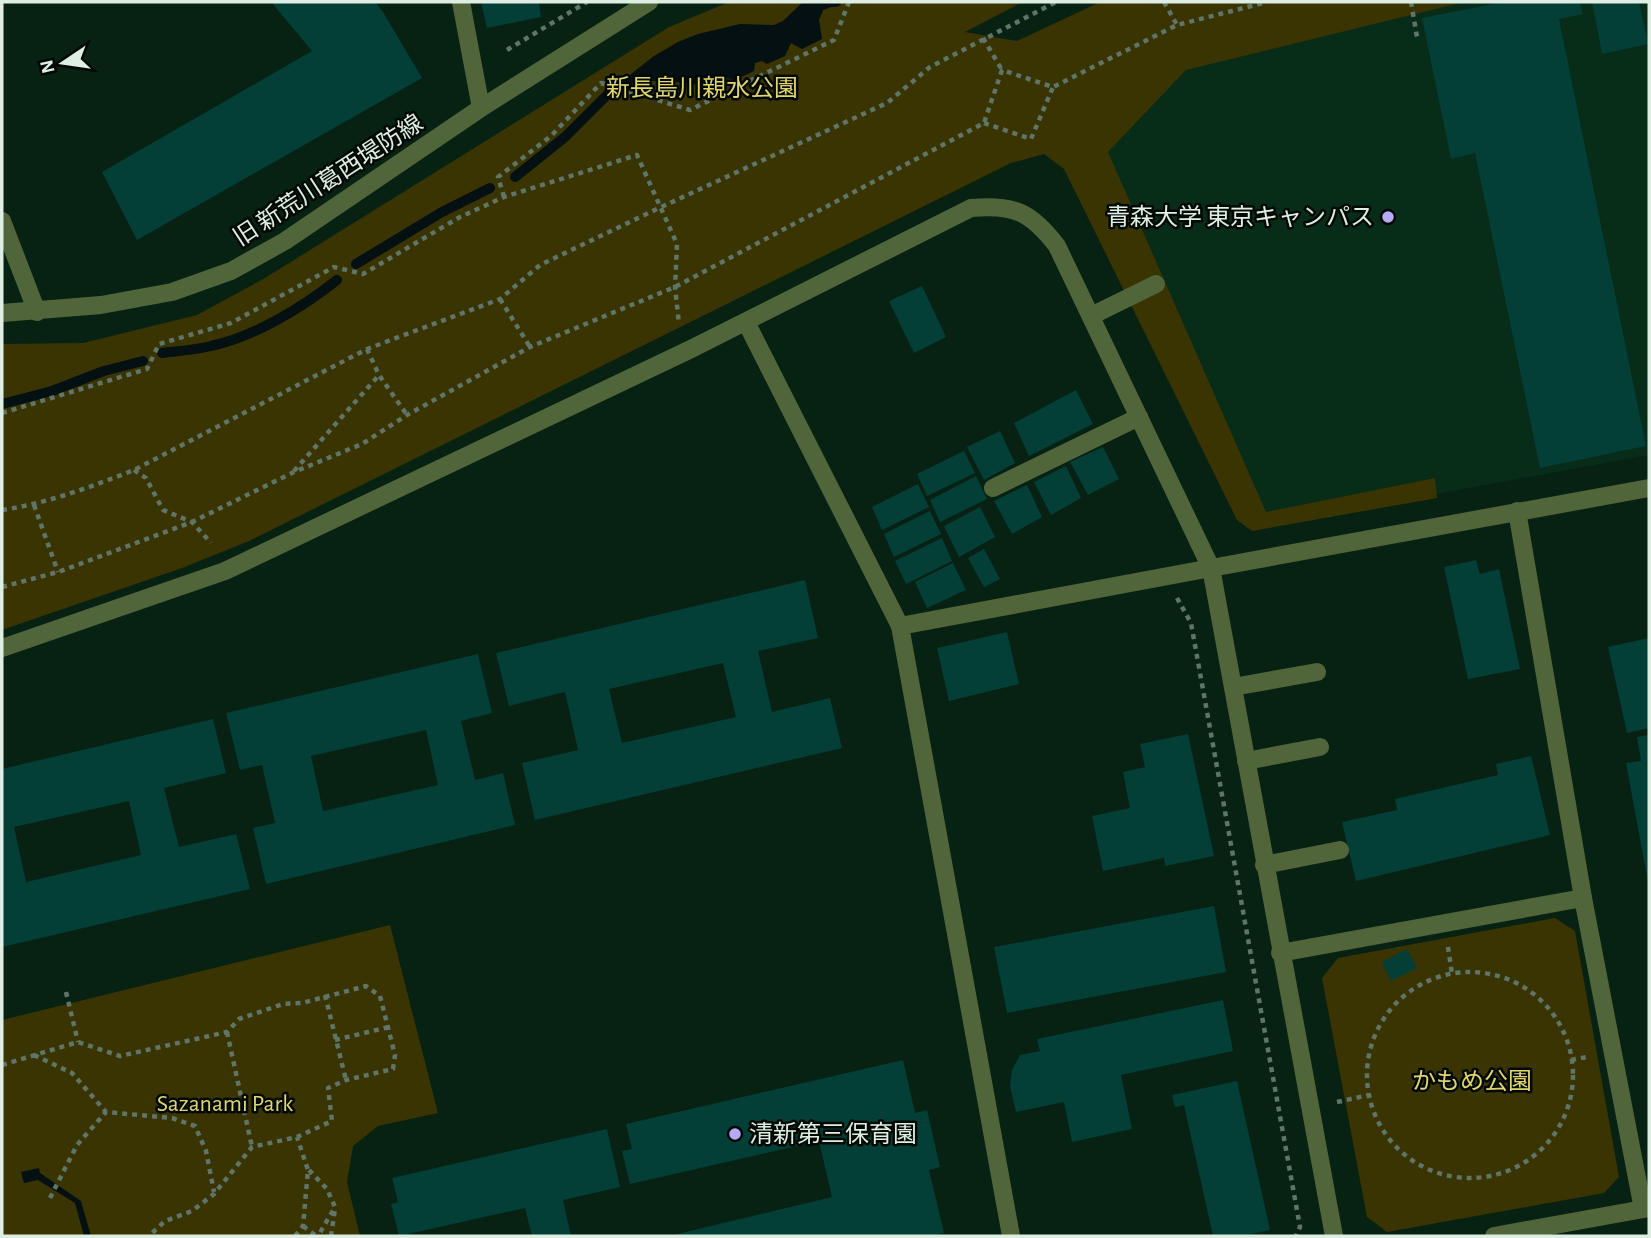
<svg xmlns="http://www.w3.org/2000/svg" width="1651" height="1238" font-family="'Alegreya Sans','Noto Sans JP',sans-serif">
<rect width="100%" height="100%" fill="#072213"/>
<polygon fill="#072c18" points="1461,2 1649,2 1649,455 1262,526 1097,149 1186,59"/>
<g fill="#393402">
<polygon points="729,2 1023,2 965,32 1017,41 1100,2 1464,2 1186,70 1108,152 1266,512 1435,478 1437,498 1252,531 1237,520 1064,169 1044,154 1011,163 249,541 182,568 2,630 2,344 83,343 197,315 265,278 669,27"/>
<polygon points="1555,918 1575,931 1619,1177 1604,1193 1387,1232 1367,1217 1322,978 1338,958"/>
<polygon points="390,925 438,1113 378,1126 353,1146 347,1182 360,1236 2,1236 2,1020"/>
</g>
<g fill="#041012">
<polygon points="803,2 830,2 831,7 823,10 819,20 822,39 802,49 791,43 785,56 767,64 762,61 755,63 754,71 735,80 726,78 705,86 669,81 649,81 628,85 622,81 654,56 678,42 698,34 740,24 774,25 783,21"/>
<polygon points="39,1168 40,1173 81,1201 91,1236 84,1236 75,1203 38,1180 24,1183 21,1172"/>
</g>
<g fill="none" stroke-linecap="round" stroke-linejoin="round">
<g stroke="#041012" stroke-width="10">
<polyline points="830,2 836,2"/>
<polyline points="515,177 565,137 609,93"/>
<polyline points="356,264 442,212 490,188"/>
<path d="M162,353C178,351 195,350 211,346C254,337 303,307 337,280"/>
<polyline points="2,404 52,391 104,371 143,361"/>
</g>
</g>
<g fill="#033e37" fill-rule="evenodd">
<polygon points="271,2 375,2 383,12 422,78 137,240 102,172 312,51"/>
<polygon points="481,2 539,2 541,17 487,28"/>
<polygon points="1503,2 1580,2 1583,14 1559,19 1646,446 1540,468 1475,153 1451,159 1422,18"/>
<polygon points="1592,2 1639,2 1648,44 1602,54"/>
<polygon points="922,286 946,337 914,353 889,301"/>
<polygon points="1076,390 1093,424 1029,456 1014,423"/>
<polygon points="1000,431 1015,463 984,480 967,447"/>
<polygon points="1103,447 1119,479 1088,495 1070,462"/>
<polygon points="964,451 975,473 927,496 917,474"/>
<polygon points="1066,466 1081,498 1051,515 1034,482"/>
<polygon points="976,476 987,499 940,522 930,500"/>
<polygon points="918,484 929,507 882,530 872,507"/>
<polygon points="1027,485 1042,517 1012,534 994,501"/>
<polygon points="980,507 995,537 959,557 944,526"/>
<polygon points="930,511 941,534 894,557 884,534"/>
<polygon points="942,538 952,561 906,584 895,561"/>
<polygon points="984,549 1000,579 984,587 968,558"/>
<polygon points="1476,560 1480,574 1499,569 1520,669 1468,679 1444,567"/>
<polygon points="953,563 966,590 927,608 915,582"/>
<path d="M805,580L818,638L758,651L772,712L830,698L842,748L535,820L522,763L578,750L565,692L509,706L496,653ZM723,663L736,717L622,743L609,689Z"/>
<polygon points="1007,632 1019,684 949,701 937,648"/>
<polygon points="1649,638 1649,728 1627,733 1608,647"/>
<path d="M478,654L492,713L461,721L475,780L503,773L515,825L266,884L253,828L275,823L262,765L240,770L226,713ZM426,730L438,785L323,811L311,756Z"/>
<path d="M213,719L226,773L164,788L179,847L236,834L250,889L2,947V769ZM129,801L141,855L26,882L14,827Z"/>
<polygon points="1188,734 1214,856 1165,866 1164,858 1103,871 1092,816 1130,808 1123,772 1145,767 1140,744"/>
<polygon points="1649,735 1649,882 1648,882 1626,763 1641,761 1637,737"/>
<polygon points="1531,756 1550,835 1356,881 1342,822 1397,810 1395,799 1498,775 1496,764"/>
<polygon points="1214,906 1226,972 1007,1013 994,947"/>
<polygon points="1407,949 1417,968 1391,981 1382,962"/>
<polygon points="1223,1000 1233,1051 1121,1075 1132,1129 1072,1142 1064,1102 1016,1112 1010,1086 1012,1070 1020,1055 1040,1051 1037,1039"/>
<polygon points="903,1060 915,1113 927,1110 940,1167 929,1170 944,1233 929,1236 669,1236 832,1197 819,1141 630,1184 622,1151 632,1149 626,1124"/>
<polygon points="1237,1081 1270,1230 1242,1236 1213,1236 1184,1105 1175,1107 1172,1095"/>
<polygon points="607,1129 620,1187 563,1200 571,1236 532,1236 525,1208 399,1236 391,1204 398,1202 392,1178"/>
</g>
<g fill="none" stroke-linecap="round" stroke-linejoin="round">
<g stroke="#5e7567" stroke-width="4.5" stroke-dasharray="5 5" stroke-linecap="butt">
<polyline points="1164,2 1177,25"/>
<polyline points="1411,2 1417,37"/>
<polyline points="983,38 1002,70"/>
<polyline points="507,50 587,2"/>
<polyline points="984,123 1031,139 1053,87"/>
<polyline points="504,197 498,177 551,136 601,83 690,110 834,40 849,2"/>
<polyline points="500,299 530,347"/>
<polyline points="367,349 379,375 407,415"/>
<polyline points="2,413 147,369 159,344 231,323 334,267 363,274 460,217 504,197 637,155 677,244 675,287 679,324"/>
<polyline points="134,470 146,478 163,510 192,522 211,543"/>
<polyline points="294,471 379,375"/>
<polyline points="34,505 58,572"/>
<path d="M2,510C48,503 91,487 134,470L367,349L500,299L540,265L659,208L887,103L930,67L1056,2"/>
<polyline points="2,587 58,572 192,522 294,472 362,444 407,415 530,347 675,287 984,123 1002,70 1053,87 1177,25 1267,2"/>
<polyline points="1177,598 1191,623 1300,1227 1296,1236"/>
<polyline points="1448,947 1452,974"/>
<circle cx="1470" cy="1075" r="103"/>
<polyline points="66,992 78,1042"/>
<polyline points="325,995 346,1080"/>
<polyline points="227,1032 252,1147"/>
<polyline points="335,1040 389,1027"/>
<polyline points="34,1055 72,1073 106,1112 172,1118 195,1126 206,1151 214,1192"/>
<polyline points="1571,1060 1587,1057"/>
<polyline points="2,1065 78,1042 120,1056 227,1032 239,1019 283,1004 302,1003 366,986 380,996 395,1055 393,1069 346,1080 328,1088 332,1121 297,1137 252,1147 214,1194 192,1211 165,1221 149,1236"/>
<polyline points="1337,1102 1369,1095"/>
<polyline points="309,1170 327,1189 335,1207 318,1236"/>
<polyline points="50,1198 77,1145 106,1112"/>
<polyline points="303,1226 316,1236"/>
<polyline points="295,1236 303,1226 308,1170 297,1137"/>
<polyline points="331,1236 335,1209"/>
</g>
<g stroke="#51653a" stroke-width="18">
<polyline points="1091,316 1156,284"/>
<polyline points="1233,687 1317,672"/>
<polyline points="1246,761 1320,747"/>
<polyline points="1264,865 1340,850"/>
</g>
<g stroke="#51653a" stroke-width="18">
<polyline points="461,2 481,108"/>
<polyline points="2,221 37,312"/>
<polyline points="746,322 900,626 1011,1236"/>
<polyline points="993,488 1139,417"/>
<polyline points="1517,511 1583,898 1643,1209"/>
<polyline points="900,626 1211,568"/>
<polyline points="1280,953 1583,898"/>
<polyline points="1494,1236 1649,1208"/>
</g>
<g stroke="#51653a" stroke-width="18">
<polyline points="2,313 101,305 172,292 231,271 285,241 481,108 649,2"/>
<polyline points="1211,568 1649,488"/>
<path d="M2,648L225,571L691,349L971,208C1014,204 1031,212 1057,246L1211,568L1334,1236"/>
</g>
</g>
<g fill="#b7abf8" stroke="#020904" stroke-width="2.5">
<circle cx="1388" cy="217" r="7"/>
<circle cx="735" cy="1134" r="7"/>
</g>
<g text-anchor="middle" stroke-width="5" stroke-linejoin="round" paint-order="stroke">
<g font-size="24" fill="#e1d56f" stroke="#020904">
<text x="702" y="96">新長島川親水公園</text>
<text x="1472" y="1089">かもめ公園</text>
<text x="225" y="1111">Sazanami Park</text>
</g>
<g font-size="24" fill="#deeee3" stroke="#020904">
<text transform="translate(328 180) rotate(-33)" y="8">旧 新荒川葛西堤防線</text>
</g>
<g font-size="24" fill="#deeee3" stroke="#020904" text-anchor="end">
<text x="1374" y="225">青森大学 東京キャンパス</text>
<text x="749" y="1142" text-anchor="start">清新第三保育園</text>
</g>
</g>
<rect width="1651" height="1238" fill="none" stroke="#deeee3" stroke-width="7"/>
<g transform="translate(63 63) rotate(257)" stroke="#020904" stroke-width="5" paint-order="stroke">
<path d="M0-5L12 26L0 18L-12 26Z" fill="#deeee3"/>
<text y="-10" font-size="19" font-weight="bold" text-anchor="middle" fill="#deeee3">N</text>
</g>
</svg>
